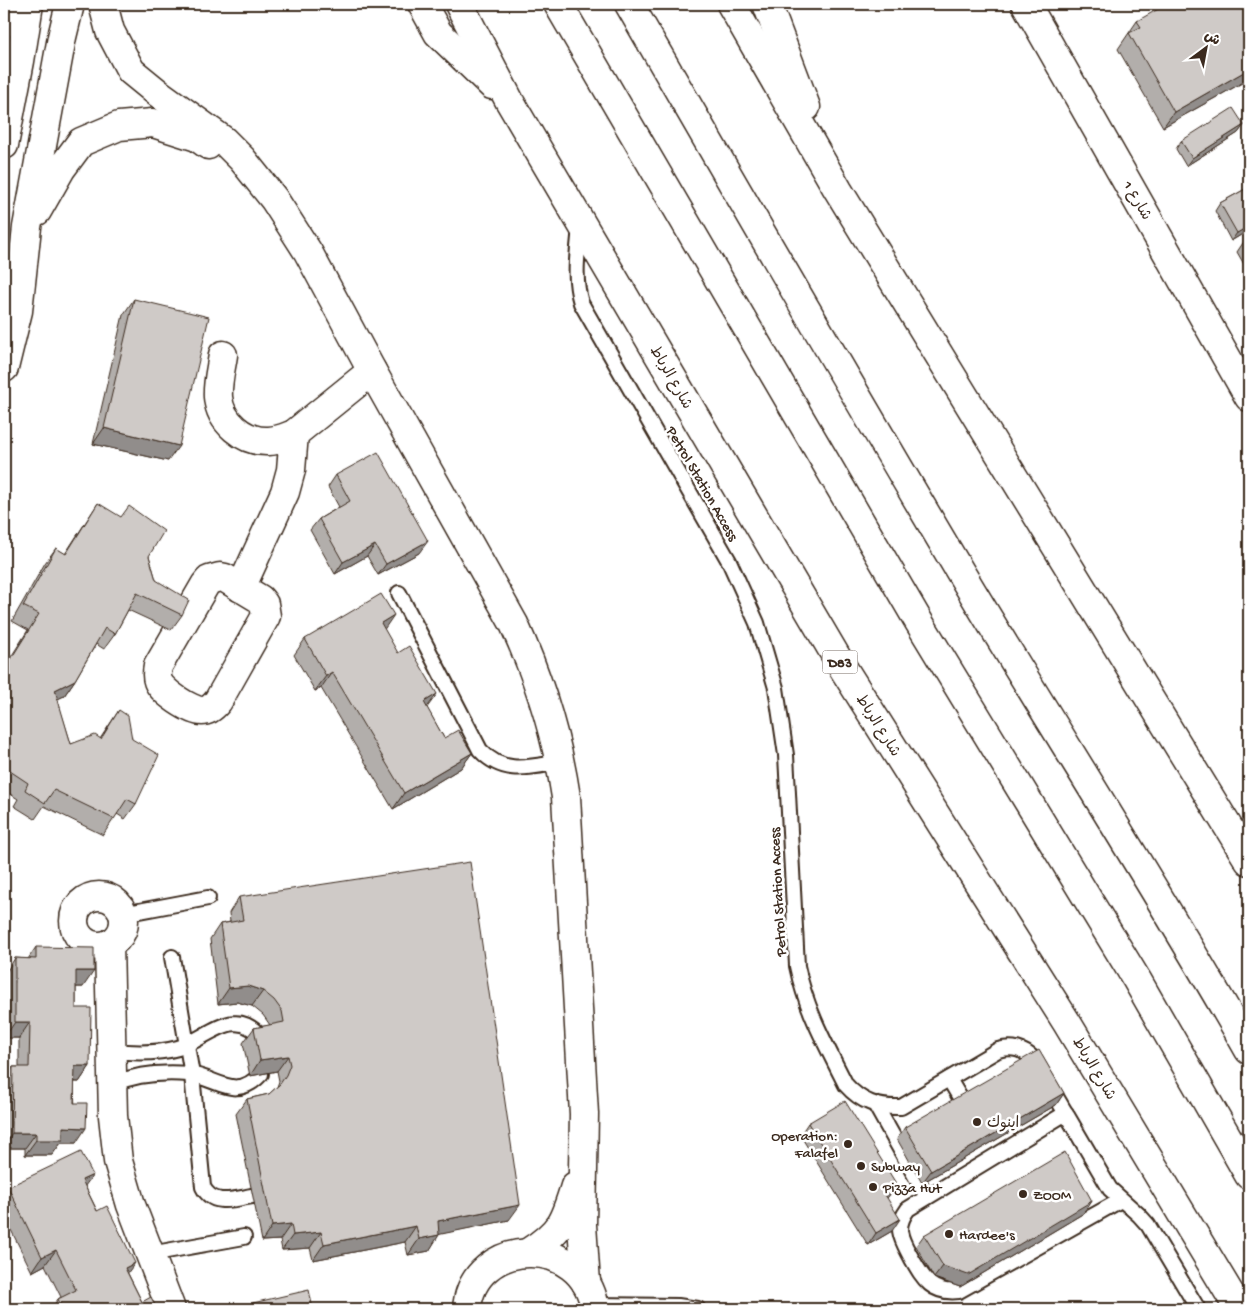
<svg xmlns="http://www.w3.org/2000/svg" width="1253" height="1313" font-family="'Gochi Hand','Playpen Sans Arabic',sans-serif">
<rect width="100%" height="100%" fill="#fff"/>
<filter id="ink" filterUnits="userSpaceOnUse"><feTurbulence type="fractalNoise" baseFrequency=".02" numOctaves="2"/><feDisplacementMap in="SourceGraphic" scale="10" xChannelSelector="R" yChannelSelector="G"/><feConvolveMatrix kernelMatrix="1 2 1 2 8 2 1 2 1" color-interpolation-filters="sRGB"/></filter>
<g filter="url(#ink)">
<g fill="none" stroke-linecap="round" stroke-linejoin="round">
<defs>
<g id="service">
<path d="M580,226C578,252 573,277 581,303L729,561L757,623L776,688L786,755L797,966C806,1010 826,1045 846,1085C861,1102 878,1108 901,1107L998,1050C1013,1046 1023,1049 1034,1059L1110,1189L1139,1215L1148,1225L1198,1309"/>
<path d="M399,593L480,750C504,776 530,767 561,762"/>
<polyline points="123,914 208,898"/>
<path d="M172,957L192,1075L203,1187C213,1207 234,1199 252,1196"/>
<path d="M112,1051C133,1053 157,1054 178,1048C208,1039 236,1002 263,1040"/>
<polyline points="949,1079 962,1101"/>
<path d="M113,1084C136,1074 165,1072 189,1074C218,1078 235,1102 261,1074"/>
<polyline points="876,1106 927,1197"/>
<path d="M1066,1113L908,1209C893,1229 902,1240 912,1259C924,1280 932,1294 959,1291L1121,1200"/>
<polyline points="150,1254 244,1237"/>
<polyline points="594,1305 678,1306 698,1309"/>
</g>
<g id="minor">
<polyline points="1026,4 1249,397"/>
<path d="M223,355C221,369 217,383 218,397C220,422 244,442 268,441C278,441 286,437 294,434L372,371"/>
<path d="M220,577L225,578L260,599L264,604L266,616L218,701C214,706 209,711 202,711C191,711 162,692 158,681C156,676 157,671 158,666L205,585L209,580Z"/>
<polyline points="241,588 285,492 291,470 294,434"/>
<circle cx="99" cy="921" r="25"/>
<polyline points="109,944 113,1116 118,1161 131,1205 171,1309"/>
</g>
<g id="tertiary">
<path d="M103,4L110,31L131,71L158,93L223,140L242,159L274,199L308,252L372,371L514,624C539,679 557,737 566,797L584,1114L582,1225L586,1283"/>
<polyline points="4,22 7,19 14,4"/>
<polyline points="4,145 20,61 29,4"/>
<polyline points="37,211 61,169 81,142 119,126 153,123 197,137 208,145"/>
<polyline points="4,368 18,311 27,227 62,37 70,4"/>
<path d="M529,1252C561,1231 564,1222 575,1186"/>
<path d="M467,1309C472,1237 584,1232 595,1309"/>
</g>
<g id="motorway">
<polyline points="422,4 438,33 492,85"/>
<polyline points="459,4 510,102 843,668 1067,1023 1239,1309"/>
<polyline points="558,4 919,622 1137,980 1249,1175"/>
<path d="M629,4C742,200 855,395 971,590C1063,743 1160,894 1249,1050"/>
<polyline points="731,4 838,190 1249,861"/>
<polyline points="767,4 806,107"/>
</g>
</defs>
<use href="#service" stroke="#3b2a1e" stroke-width="18"/>
<use href="#minor" stroke="#3b2a1e" stroke-width="31"/>
<use href="#tertiary" stroke="#3b2a1e" stroke-width="31"/>
<use href="#motorway" stroke="#3b2a1e" stroke-width="31"/>
<use href="#service" stroke="#fff" stroke-width="14"/>
<use href="#minor" stroke="#fff" stroke-width="28"/>
<use href="#tertiary" stroke="#fff" stroke-width="28"/>
<use href="#motorway" stroke="#fff" stroke-width="28"/>
</g>
<g fill="#b2aeab" stroke="#3b2a1e">
<polygon points="1249,4 1249,79 1163,127 1118,49 1137,21"/>
<polygon points="1244,125 1238,133 1186,166 1176,149 1181,141"/>
<polygon points="1249,187 1249,230 1231,241 1215,211 1220,203"/>
<polygon points="1249,238 1249,273 1237,252 1245,240"/>
<polygon points="134,299 168,461 93,444 123,315"/>
<polygon points="336,475 419,553 378,575 367,556 335,574 310,530 319,519 339,507 328,487"/>
<polygon points="98,503 149,556 156,580 182,615 171,630 128,610 115,634 104,649 96,644 75,680 64,696 57,699 71,744 100,739 119,710 136,804 125,819 117,814 103,835 44,806 35,819 14,806 18,799 4,790 4,668 28,630 12,621 45,563 56,548 65,554"/>
<polygon points="384,629 427,708 444,738 472,753 461,768 393,809 321,688 315,691 294,655 305,639"/>
<polygon points="239,897 509,1220 439,1234 429,1251 408,1255 405,1242 313,1260 310,1248 282,1250 280,1240 262,1241 236,1114 247,1099 269,1094 277,1087 279,1081 277,1071 250,1076 243,1043 254,1028 270,1025 263,1015 252,1006 237,1002 218,1004 210,939 220,924 230,922 229,913"/>
<polygon points="36,947 83,987 76,987 76,1008 90,1066 79,1082 74,1082 76,1143 61,1143 52,1155 25,1155 25,1148 4,1148 4,1080 13,1067 19,1067 19,1038 4,1038 5,974 15,958 28,959"/>
<polygon points="1064,1093 1056,1105 922,1183 897,1139 905,1127"/>
<polygon points="808,1123 897,1185 887,1198 892,1231 868,1245 800,1135"/>
<polygon points="85,1186 142,1302 157,1309 51,1309 58,1299 61,1297 45,1265 32,1272 4,1216 4,1194 8,1187"/>
<polygon points="1092,1201 1084,1213 960,1287 934,1278 916,1246 924,1235"/>
<polygon points="253,1303 313,1309 248,1309"/>
</g>
<g fill="#918d8b" stroke="#3b2a1e">
<polygon points="1249,69 1249,79 1163,127 1174,112"/>
<polygon points="1244,125 1238,133 1186,166 1192,158"/>
<polygon points="1249,226 1249,230 1231,241 1237,233"/>
<polygon points="104,428 179,446 168,461 93,444"/>
<polygon points="428,541 419,553 378,575 386,564"/>
<polygon points="375,545 367,556 335,574 343,562"/>
<polygon points="394,615 383,631 381,623"/>
<polygon points="332,672 321,688 315,691 326,676"/>
<polygon points="75,680 64,696 44,706 55,690"/>
<polygon points="437,694 426,709 424,702"/>
<polygon points="472,753 461,768 393,809 404,793"/>
<polygon points="76,971 94,971 83,987 65,987"/>
<polygon points="248,986 263,991 252,1006 237,1002 218,1004 229,988"/>
<polygon points="15,1022 30,1022 19,1038 4,1038"/>
<polygon points="288,1056 277,1071 250,1076 260,1060"/>
<polygon points="75,1066 90,1066 79,1082 64,1081"/>
<polygon points="1064,1093 1056,1105 922,1183 931,1171"/>
<polygon points="63,1127 86,1128 76,1143 61,1143 52,1155 25,1155 36,1140"/>
<polygon points="12,1133 36,1133 25,1148 4,1148 4,1145"/>
<polygon points="93,1175 82,1190 82,1180"/>
<polygon points="897,1185 888,1197 876,1205 884,1193"/>
<polygon points="1092,1201 1084,1213 960,1287 934,1278 943,1266"/>
<polygon points="520,1205 509,1220 427,1237 438,1221"/>
<polygon points="900,1219 892,1231 868,1245 876,1233"/>
<polygon points="291,1224 280,1240 262,1241 272,1226"/>
<polygon points="416,1226 405,1242 313,1260 324,1244"/>
<polygon points="321,1232 310,1248 282,1250 293,1235"/>
<polygon points="439,1235 429,1251 408,1255 419,1239"/>
<polygon points="56,1250 45,1265 32,1272 42,1257"/>
<polygon points="135,1263 124,1278 125,1268"/>
</g>
<g fill="#cfcac7" stroke="#3b2a1e">
<polygon points="1167,4 1249,4 1249,69 1174,112 1129,33 1141,27 1137,21"/>
<polygon points="1233,108 1244,125 1192,158 1181,141"/>
<polygon points="1249,187 1249,226 1237,233 1220,203"/>
<polygon points="1249,238 1249,247 1245,240"/>
<polygon points="134,299 209,317 179,446 104,428"/>
<polygon points="378,452 428,541 386,564 375,545 343,562 319,519 350,501 336,475"/>
<polygon points="98,503 121,517 129,506 164,531 149,556 156,580 189,600 182,615 137,593 115,634 105,628 75,680 55,690 71,744 95,735 101,739 119,710 128,716 132,739 159,755 136,804 127,799 114,819 54,790 45,803 25,790 28,783 4,767 4,670 39,614 23,606 56,548 66,554"/>
<polygon points="381,594 394,615 381,623 398,653 409,646 437,694 424,702 444,738 458,730 472,753 404,793 332,672 326,676 305,639"/>
<polygon points="470,862 520,1205 438,1221 439,1235 419,1239 416,1226 324,1244 321,1232 293,1235 291,1224 272,1226 247,1099 269,1094 280,1084 286,1075 290,1065 288,1056 260,1060 254,1028 284,1022 282,1011 274,1000 263,991 248,986 229,988 220,924 243,920 239,897"/>
<polygon points="36,947 94,948 94,971 76,971 76,1008 91,1008 90,1066 75,1066 74,1103 87,1103 86,1128 63,1127 63,1140 36,1140 36,1133 12,1133 13,1067 29,1067 30,1022 15,1022 15,958 36,959"/>
<polygon points="1039,1050 1064,1093 931,1171 905,1127"/>
<polygon points="845,1101 897,1185 884,1193 900,1219 876,1233 808,1123"/>
<polygon points="81,1152 93,1175 82,1180 97,1211 107,1206 135,1263 125,1268 142,1302 151,1297 157,1309 63,1309 58,1299 76,1290 56,1250 42,1257 8,1187"/>
<polygon points="1065,1152 1092,1201 968,1275 943,1266 924,1235"/>
<polygon points="309,1290 313,1309 254,1309 253,1303"/>
</g>
</g>
<g fill="#3b2a1e" stroke="#fff" stroke-width="2">
<circle cx="977" cy="1122" r="5"/>
<circle cx="848" cy="1144" r="5"/>
<circle cx="861" cy="1166" r="5"/>
<circle cx="873" cy="1187" r="5"/>
<circle cx="1023" cy="1194" r="5"/>
<circle cx="949" cy="1234" r="5"/>
</g>
<g text-anchor="middle" stroke-width="5" stroke-linejoin="round" paint-order="stroke">
<rect fill="#fff" stroke="#766a62" stroke-width="1" x="822.5" y="650.5" width="35" height="23" rx="4"/>
<g font-size="14" font-weight="bold" fill="#3b2a1e">
<text x="840" y="667">D83</text>
</g>
<g font-size="15" fill="#3b2a1e" stroke="#fff">
<text transform="translate(1138 200) rotate(60)" y="5">شارع 1</text>
<text transform="translate(672 377) rotate(60)" y="5">شارع الرباط</text>
<text transform="translate(703 483) rotate(60)" y="5">Petrol Station Access</text>
<text transform="translate(879 725) rotate(58)" y="5">شارع الرباط</text>
<text transform="translate(777 892) rotate(-93)" y="5">Petrol Station Access</text>
<text transform="translate(1095 1068) rotate(59)" y="5">شارع الرباط</text>
</g>
<g font-size="15" fill="#3b2a1e" stroke="#fff" text-anchor="start">
<text x="987" y="1127">اينوك</text>
<text x="838" y="1140" text-anchor="end">Operation:<tspan x="838" dy="17">Falafel</tspan></text>
<text x="871" y="1171">Subway</text>
<text x="883" y="1192">Pizza Hut</text>
<text x="1033" y="1199">ZOOM</text>
<text x="959" y="1239">Hardee's</text>
</g>
</g>
<rect width="1253" height="1313" fill="none" stroke="#fff" stroke-width="20"/>
<rect x="10" y="10" width="1233" height="1293" fill="none" stroke="#3b2a1e" stroke-width="2" filter="url(#ink)"/>
<g transform="translate(1206 48) rotate(32)" stroke="#ffffff" stroke-width="4" paint-order="stroke">
<path d="M0-4L9 19L0 12L-9 19Z" fill="#3b2a1e"/>
<text y="-8" font-size="14" font-weight="bold" text-anchor="middle" fill="#3b2a1e">ش</text>
</g>
</svg>
